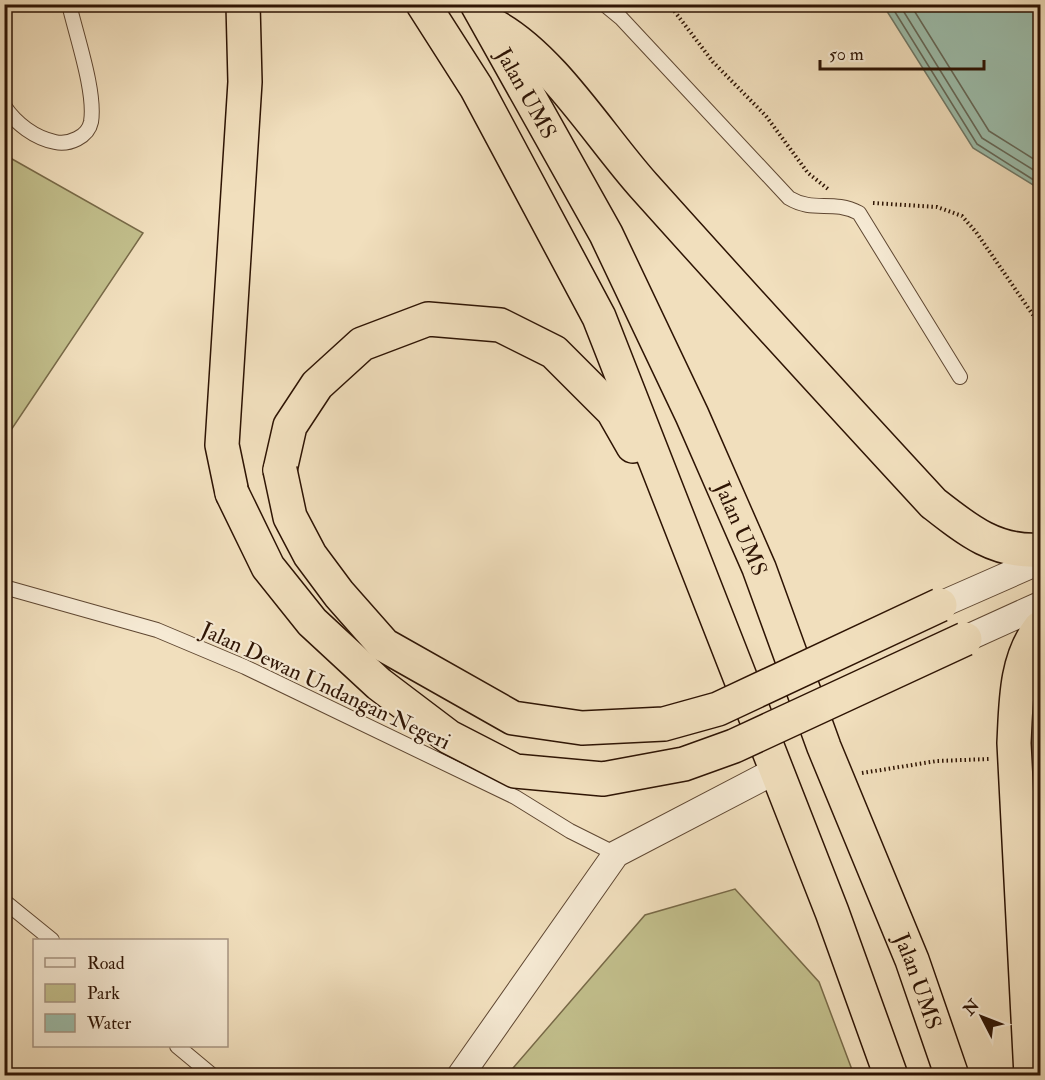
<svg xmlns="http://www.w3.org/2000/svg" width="1045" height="1080" font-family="'IM FELL Double Pica',serif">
<rect width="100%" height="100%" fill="#f1dfbd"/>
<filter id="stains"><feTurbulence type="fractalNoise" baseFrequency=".00333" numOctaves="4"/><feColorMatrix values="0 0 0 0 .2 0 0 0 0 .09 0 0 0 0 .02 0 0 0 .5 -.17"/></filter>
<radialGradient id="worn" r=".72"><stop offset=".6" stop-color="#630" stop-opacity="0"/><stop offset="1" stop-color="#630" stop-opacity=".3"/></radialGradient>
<g fill="#c2bf8c" stroke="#786a48" stroke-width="1.5">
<polygon points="5,155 143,233 5,439"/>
<polygon points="735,889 819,982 854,1075 507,1075 645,915"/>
</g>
<polygon fill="#9cbdab" stroke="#707968" stroke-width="1.5" points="883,5 1040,5 1040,196 1035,186 973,148"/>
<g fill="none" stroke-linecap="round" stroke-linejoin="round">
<g stroke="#656858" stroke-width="1.5">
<polyline points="890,4 977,144 1040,184"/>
<polyline points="899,4 982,138 1040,174"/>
<polyline points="910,4 989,131 1040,163"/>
</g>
<defs>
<g id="service">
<path d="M604,4L621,18L789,198C814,213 832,199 859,213L960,377"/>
<path d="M4,106C16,124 35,138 55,142C69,145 88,137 91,122C96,92 76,35 69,4"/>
<polyline points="4,587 157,630 245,667 515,797 570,831 616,854"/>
<polyline points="4,901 52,940"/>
<polyline points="177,1046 213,1076"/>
</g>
<g id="minor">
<polyline points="940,605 1040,561"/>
<polyline points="965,639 1040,605"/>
<polyline points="460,1076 616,854 777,770"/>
</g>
<g id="trunk">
<polyline points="423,4 476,87 599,317 832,912 891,1076"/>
<path id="s1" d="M477,4L606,234L692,415L759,568L824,747L912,960L952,1076"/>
<path d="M496,27C553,59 600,137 644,186C740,293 836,398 933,503C966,529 995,553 1040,550"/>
<polyline points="280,470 290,426 317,385 362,344 428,319 500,325 554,352 613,411 633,446"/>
<polyline points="232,493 222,445 245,82 243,4"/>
<path d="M1031,1076L1014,743C1016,705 1015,660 1040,628"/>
</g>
</defs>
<use href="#service" stroke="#5f4732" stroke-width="16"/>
<use href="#minor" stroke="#5f4732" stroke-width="28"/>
<use href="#trunk" stroke="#2e1404" stroke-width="36"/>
<g stroke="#2e1404" stroke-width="4" stroke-dasharray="1.5 3" stroke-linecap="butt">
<polyline points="669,4 713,62 766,116 808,173 828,189"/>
<polyline points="873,203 937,207 962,216 976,232 1040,325"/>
<polyline points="862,773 937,761 989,759"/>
</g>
<use href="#service" stroke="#f6ead4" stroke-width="14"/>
<use href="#minor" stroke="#f6ead4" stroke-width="26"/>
<use href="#trunk" stroke="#f1dfbd" stroke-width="33"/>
<defs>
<g id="trunk-bridge">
<polyline points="280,470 290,517 310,555 339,594 384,645 513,718 582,728 664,724 718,709 940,605"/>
<polyline points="232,493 268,567 312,622 379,684 449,737 515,771 603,779 684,764 734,746 965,639"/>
</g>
</defs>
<use href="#trunk-bridge" stroke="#2e1404" stroke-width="36" stroke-linecap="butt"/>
<use href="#trunk-bridge" stroke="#f1dfbd" stroke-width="33"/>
</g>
<g text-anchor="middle" stroke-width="4.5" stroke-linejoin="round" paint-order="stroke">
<g font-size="22" fill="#2e1404" stroke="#f6ead4">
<text dy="8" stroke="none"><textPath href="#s1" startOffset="102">Jalan UMS</textPath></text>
<text dy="8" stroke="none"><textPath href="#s1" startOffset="588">Jalan UMS</textPath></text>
<text transform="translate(326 685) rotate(25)" y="8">Jalan Dewan Undangan Negeri</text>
<text dy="8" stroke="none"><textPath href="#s1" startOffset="1074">Jalan UMS</textPath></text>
</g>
</g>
<rect width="1045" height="1080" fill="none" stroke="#f1dfbd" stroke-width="24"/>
<rect x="6" y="6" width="1033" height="1068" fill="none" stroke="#2e1404" stroke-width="3"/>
<rect x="12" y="12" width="1021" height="1056" fill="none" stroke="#2e1404" stroke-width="1.5"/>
<rect x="33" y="939" width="195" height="108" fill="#f6ead4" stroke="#a69481" stroke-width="1.5"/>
<rect x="45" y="958" width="30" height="9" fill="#f6ead4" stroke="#a69481" stroke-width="1.5"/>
<text x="87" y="969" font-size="18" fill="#2e1404">Road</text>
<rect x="45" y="984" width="30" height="18" fill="#c2bf8c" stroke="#a69481" stroke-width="1.5"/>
<text x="87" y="999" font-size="18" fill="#2e1404">Park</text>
<rect x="45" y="1014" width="30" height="18" fill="#9cbdab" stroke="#a69481" stroke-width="1.5"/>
<text x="87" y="1029" font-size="18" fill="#2e1404">Water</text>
<g transform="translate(982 1017) rotate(312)" stroke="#f6ead4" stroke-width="4.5" paint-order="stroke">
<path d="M0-4.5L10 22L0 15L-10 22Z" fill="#2e1404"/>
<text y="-9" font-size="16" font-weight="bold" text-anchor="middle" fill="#2e1404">N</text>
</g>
<path d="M820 60v9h164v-9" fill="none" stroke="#2e1404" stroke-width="3"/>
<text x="829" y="60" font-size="18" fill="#2e1404" stroke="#f6ead4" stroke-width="4.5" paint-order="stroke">50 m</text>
<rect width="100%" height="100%" filter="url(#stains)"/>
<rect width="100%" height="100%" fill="url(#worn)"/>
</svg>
